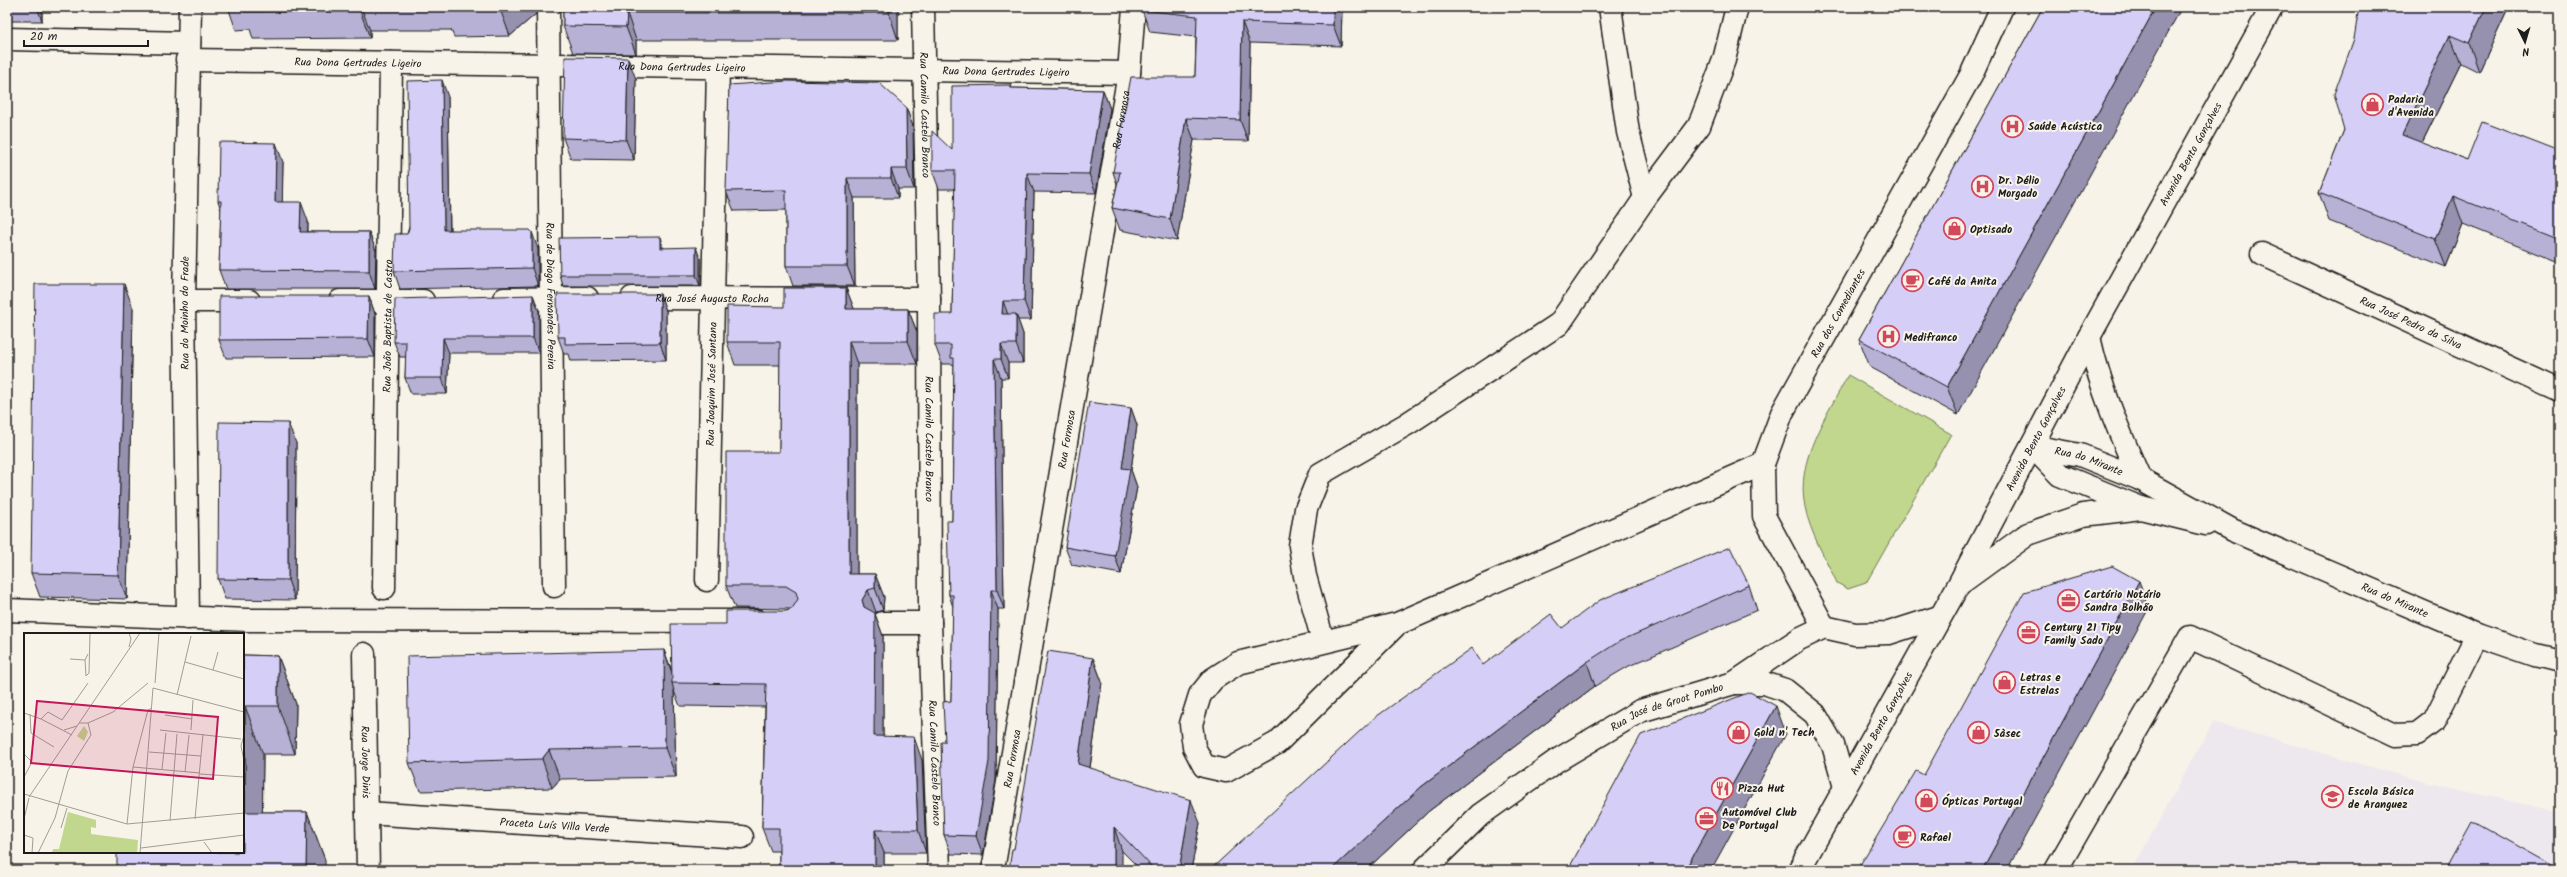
<svg xmlns="http://www.w3.org/2000/svg" width="2567" height="877" font-family="Kalam,sans-serif">
<rect width="100%" height="100%" fill="#f7f3e8"/>
<filter id="ink" filterUnits="userSpaceOnUse"><feTurbulence type="fractalNoise" baseFrequency=".025" numOctaves="2"/><feDisplacementMap in="SourceGraphic" scale="8" xChannelSelector="R" yChannelSelector="G"/><feConvolveMatrix kernelMatrix="1 2 1 2 8 2 1 2 1" color-interpolation-filters="sRGB"/></filter>
<g filter="url(#ink)">
<polygon fill="#ede8ed" points="2213,722 2428,783 2560,812 2560,870 2132,870"/>
<path fill="#c0d78d" stroke="#6e7a54" d="M1848,375L1951,434L1866,583L1848,589L1837,583C1826,559 1810,533 1805,507C1795,459 1827,416 1848,375Z"/>
<g fill="none" stroke-linecap="round" stroke-linejoin="round">
<defs>
<g id="minor">
<path id="s1" d="M548,7L554,586"/>
<path id="s2" d="M923,7L929,299L930,623L939,870"/>
<polyline points="1610,7 1628,132 1645,198"/>
<polyline points="7,39 189,43"/>
<path id="s3" d="M187,60L1129,73"/>
<path id="s4" d="M2262,254L2560,391"/>
<path id="s5" d="M632,298L929,299"/>
<polyline points="504,299 587,298"/>
<polyline points="184,301 249,301"/>
<polyline points="340,301 423,301"/>
<path id="s6" d="M2032,446L2080,455L2140,479L2232,530L2477,635L2535,655L2560,661"/>
<polyline points="2032,446 2060,475 2141,508 2206,524"/>
<path id="s7" d="M707,580L718,68"/>
<path id="s8" d="M384,588L391,63"/>
<polyline points="7,610 247,620 757,621"/>
<path id="s9" d="M188,618L184,301L190,7"/>
<polyline points="883,623 930,623"/>
<polyline points="1397,624 1277,743 1226,771 1204,766 1194,747 1191,724 1200,695 1213,679 1238,663 1397,624 1763,464"/>
<path id="s10" d="M1824,627L1764,516L1763,464L1782,413L1971,75L2002,7"/>
<polyline points="1323,641 1305,576 1300,546 1306,509 1320,474 1407,424 1559,324 1645,198 1699,126 1724,60 1737,7"/>
<path id="s11" d="M364,654L368,870"/>
<polyline points="1734,683 1764,683 1785,690 1815,714 1833,745 1845,787"/>
<path id="s12" d="M367,813L742,837"/>
<path id="s13" d="M993,870L1129,73L1134,7"/>
<path id="s14" d="M1424,870L1480,815L1556,761L1640,711L1734,683L1799,639L1824,627L1855,634L1889,633L1939,617"/>
<polyline points="2056,870 2190,637 2395,735 2417,734 2434,721 2477,635"/>
</g>
<g id="major">
<path d="M2089,337C2100,387 2119,432 2140,479"/>
<polyline points="1962,582 2028,534 2083,515 2141,508"/>
<path id="s15" d="M1799,870L1959,584L2089,337L2272,7"/>
</g>
</defs>
<use href="#minor" stroke="#1c1c1c" stroke-width="25"/>
<use href="#major" stroke="#1c1c1c" stroke-width="25"/>
<use href="#minor" stroke="#f7f3e8" stroke-width="22"/>
<use href="#major" stroke="#f7f3e8" stroke-width="22"/>
</g>
<g fill="#b7b2d5" stroke="#1c1c1c">
<rect x="7" y="7" width="35" height="14"/>
<polygon points="228,7 536,7 536,14 510,36 454,37 451,30 370,30 370,38 253,39 250,29 236,30"/>
<polygon points="563,7 898,7 898,40 636,40 636,54 573,53 563,26"/>
<polygon points="1143,7 1342,7 1341,46 1250,43 1248,141 1194,140 1177,241 1120,230 1112,208 1117,184 1113,172 1195,77 1196,37 1150,32 1142,10"/>
<polygon points="2043,7 1958,415 1870,367 1859,339"/>
<polygon points="2509,7 2479,72 2461,63 2422,143 2467,160 2560,152 2560,263 2463,224 2446,267 2329,221 2319,193 2344,130 2354,39"/>
<polygon points="636,79 634,160 571,159 563,138"/>
<polygon points="1010,85 1011,88 1103,90 1110,109 1096,193 1034,192 1031,320 1018,320 1023,334 1023,363 1008,363 1008,378 1001,378 1004,609 998,609 996,780 983,855 951,854 944,835 945,742 951,701 953,607 949,595 952,521 954,366 953,364 942,364 935,345 952,314 955,189 939,189 932,170 952,150"/>
<polygon points="448,97 450,230 538,249 538,286 400,289 394,271 407,234"/>
<polygon points="906,107 913,127 914,189 898,189 898,198 854,198 855,286 793,286 786,266 786,210 734,211 726,191"/>
<polygon points="283,162 282,202 308,221 308,232 369,232 376,251 375,289 226,289 219,270 221,210 218,201"/>
<polygon points="663,247 664,248 700,258 700,286 563,286 560,275"/>
<polygon points="846,288 854,309 908,309 917,332 917,364 857,364 857,574 875,574 884,597 883,610 876,612 875,614 883,636 883,736 922,760 926,853 884,853 884,870 779,870 779,851 771,851 762,828 765,707 680,706 674,691 676,777 560,779 552,788 420,791 409,763 664,650 672,671 726,624 786,611 792,609 735,608 726,586 779,452 780,365 735,365 727,342 784,307"/>
<polygon points="660,294 666,311 666,360 571,361 569,354 564,354 558,337"/>
<polygon points="533,295 539,311 539,353 449,353 447,394 411,394 405,378 406,357 400,357 394,342"/>
<polygon points="369,296 375,314 375,357 226,358 219,340"/>
<polygon points="133,308 127,599 40,597 31,573"/>
<polygon points="1131,408 1137,425 1131,470 1137,487 1121,574 1072,565 1065,547"/>
<polygon points="296,443 295,600 225,599 218,579"/>
<polygon points="1749,585 1757,610 1629,666 1595,686 1429,811 1366,870 1210,870 1483,665 1562,628"/>
<polygon points="243,655 278,656 296,704 295,754 263,754 262,812 307,812 325,860 117,852"/>
<polygon points="1093,658 1102,682 1090,768 1200,823 1191,870 1141,870 1122,851 1014,849"/>
</g>
<g fill="#9591ae" stroke="#1c1c1c">
<polygon points="37,7 42,7 42,21"/>
<polygon points="360,7 361,7 370,30 370,38 360,11"/>
<polygon points="503,7 536,7 536,14 510,36 500,9"/>
<polygon points="889,7 898,7 898,40 889,13"/>
<polygon points="1333,7 1342,7 1341,46 1333,25"/>
<polygon points="2156,7 2182,7 1958,415 1947,387"/>
<polygon points="2486,7 2509,7 2479,72 2469,43"/>
<polygon points="627,13 636,40 636,54 626,27"/>
<polygon points="1242,22 1250,43 1248,141 1240,120"/>
<polygon points="2450,35 2461,63 2412,163 2402,135"/>
<polygon points="628,58 636,79 634,160 626,140"/>
<polygon points="442,80 448,97 450,248 444,230"/>
<polygon points="1103,90 1110,109 1096,193 1089,174"/>
<polygon points="906,107 913,127 914,189 907,169"/>
<polygon points="1186,118 1194,140 1177,241 1170,219"/>
<polygon points="276,143 283,162 282,220 275,202"/>
<polygon points="891,169 898,189 898,198 891,178"/>
<polygon points="1027,173 1034,192 1031,320 1024,301"/>
<polygon points="847,178 854,198 855,286 847,266"/>
<polygon points="2453,196 2463,224 2446,267 2435,239"/>
<polygon points="301,202 308,221 307,251 300,232"/>
<polygon points="369,232 376,251 375,289 369,271"/>
<polygon points="532,232 538,249 538,286 532,268"/>
<polygon points="660,237 663,247 664,259 660,248"/>
<polygon points="696,247 700,258 700,286 696,275"/>
<polygon points="124,284 133,308 127,599 118,575"/>
<polygon points="846,288 855,311 846,309"/>
<polygon points="660,294 666,311 666,360 660,343"/>
<polygon points="533,295 539,311 539,353 533,338"/>
<polygon points="369,296 375,314 375,357 368,339"/>
<polygon points="1003,301 1010,320 1002,314"/>
<polygon points="908,309 917,332 917,364 908,341"/>
<polygon points="1016,314 1023,334 1023,363 1016,344"/>
<polygon points="443,338 449,353 447,394 442,378"/>
<polygon points="849,341 857,364 857,597 849,574"/>
<polygon points="1001,344 1008,363 1008,378 1001,359"/>
<polygon points="994,359 1001,378 1004,609 997,590"/>
<polygon points="1131,408 1137,425 1131,470 1137,487 1121,574 1115,556 1122,468"/>
<polygon points="288,423 296,443 295,600 288,580"/>
<polygon points="875,574 884,597 883,610 875,588"/>
<polygon points="2139,581 2149,608 2007,870 1982,870"/>
<polygon points="868,590 876,612 875,614 883,636 883,759 874,736 864,607 862,600"/>
<polygon points="991,590 998,609 996,780 983,855 976,836"/>
<polygon points="664,650 674,679 672,683 674,691 676,777 665,748"/>
<polygon points="278,656 296,704 295,754 278,706"/>
<polygon points="1093,658 1102,682 1087,788 1078,764"/>
<polygon points="1587,662 1595,686 1429,811 1366,870 1331,870 1421,787"/>
<polygon points="245,706 263,754 262,859 245,812"/>
<polygon points="1776,706 1786,734 1711,870 1685,870"/>
<polygon points="914,737 922,760 926,853 918,830"/>
<polygon points="549,750 560,779 552,788 542,759"/>
<polygon points="1191,800 1200,823 1191,870 1179,870"/>
<polygon points="307,812 325,860 325,870 306,870"/>
<polygon points="1114,827 1122,851 1122,870 1114,870"/>
<polygon points="875,830 884,853 884,870 875,870"/>
</g>
<g fill="#d5cff8" stroke="#1c1c1c">
<polygon points="244,7 360,7 360,11 244,12"/>
<polygon points="444,7 503,7 500,9 444,10"/>
<polygon points="563,7 889,7 889,13 627,13 626,27 563,26"/>
<polygon points="1143,7 1333,7 1333,25 1242,22 1240,120 1186,118 1170,219 1112,208 1120,172 1113,172 1131,77 1195,77 1197,16 1142,10"/>
<polygon points="2043,7 2156,7 1947,387 1859,339"/>
<polygon points="2359,7 2486,7 2469,43 2450,35 2402,135 2467,160 2482,122 2560,152 2560,239 2453,196 2435,239 2319,193 2344,130 2334,94 2354,39"/>
<polygon points="565,57 628,58 626,140 563,138"/>
<polygon points="442,80 444,230 530,230 532,232 532,268 394,271 395,234 407,234 409,228 407,81"/>
<polygon points="787,81 879,83 906,107 907,169 891,169 891,178 847,178 847,266 786,266 786,190 726,191 729,85"/>
<polygon points="1010,85 1010,88 1103,90 1089,174 1027,173 1024,301 1003,301 1002,314 1016,314 1016,344 1001,344 1001,359 994,359 997,590 991,590 989,761 976,836 944,835 941,742 945,742 943,702 951,701 953,595 949,595 947,521 952,521 954,358 951,358 951,345 935,345 935,314 952,314 955,170 932,170 932,131 952,150 952,86"/>
<polygon points="219,142 276,143 275,202 301,202 300,232 369,232 369,271 219,270 221,201 218,201"/>
<polygon points="660,237 660,248 696,247 696,275 560,275 559,238"/>
<polygon points="35,284 124,284 118,575 31,573"/>
<polygon points="784,288 846,288 846,309 908,309 908,341 849,341 849,574 875,574 875,588 868,590 862,600 864,607 875,613 874,736 914,737 918,830 875,830 875,870 779,870 779,828 762,828 766,684 672,683 671,624 726,624 726,611 786,611 792,609 798,599 796,592 786,586 726,586 726,452 779,452 780,342 727,342 727,306 784,307"/>
<polygon points="557,294 660,294 660,343 565,344 565,337 558,337"/>
<polygon points="533,295 533,338 443,338 442,378 405,378 406,342 394,342 395,299"/>
<polygon points="219,296 369,296 368,339 219,340"/>
<polygon points="1089,402 1131,408 1122,468 1130,469 1115,556 1065,547"/>
<polygon points="219,422 288,423 288,580 218,579"/>
<polygon points="1730,547 1749,585 1620,641 1587,662 1421,787 1331,870 1210,870 1373,719 1472,648 1483,665 1551,614 1562,628 1600,600"/>
<polygon points="2112,566 2139,581 1982,870 1857,870 1916,771 1924,775 2024,592"/>
<polygon points="664,650 665,748 549,750 542,759 409,763 407,656"/>
<polygon points="1048,651 1093,658 1078,764 1191,800 1179,870 1155,870 1114,827 1114,870 1009,870 1012,849 1014,849"/>
<polygon points="243,655 278,656 278,706 245,706 245,812 307,812 306,870 117,870 117,852 243,852"/>
<polygon points="1750,692 1776,706 1685,870 1568,870 1641,735"/>
<polygon points="2558,709 2560,709 2560,742"/>
<polygon points="2472,821 2560,870 2445,870"/>
</g>
</g>
<defs>
<symbol id="shop-ring" viewBox="-11 -11 22 22"><circle r="9.5" fill="#f7f3e8" stroke="#d1495b" stroke-width="1.5"/><path d="M-5-2.5h2.3a2.7 3.5 0 0 1 5.4 0H5L5.5 6h-11ZM-1.5-2.5h3a1.5 2.3 0 0 0-3 0Z" fill="#d1495b"/></symbol>
<symbol id="hospital-ring" viewBox="-11 -11 22 22"><circle r="9.5" fill="#f7f3e8" stroke="#d1495b" stroke-width="1.5"/><path d="M-5-5h3v3.5h4V-5h3V5h-3V1.5h-4V5h-3Z" fill="#d1495b"/></symbol>
<symbol id="cafe-ring" viewBox="-11 -11 22 22"><circle r="9.5" fill="#f7f3e8" stroke="#d1495b" stroke-width="1.5"/><path d="M-5.5-4.5H6V0H3Q3 3.5 0 3.5H-2.5Q-5.5 3.5-5.5 0ZM3-3.2v2h1.7v-2ZM-6 4.5H4V6H-6Z" fill="#d1495b"/></symbol>
<symbol id="office-ring" viewBox="-11 -11 22 22"><circle r="9.5" fill="#f7f3e8" stroke="#d1495b" stroke-width="1.5"/><path d="M-6-3h4V-5.5h4V-3h4V5H-6ZM-1-4.5V-3h2v-1.5ZM-6 0V1H6V0Z" fill="#d1495b"/></symbol>
<symbol id="restaurant-ring" viewBox="-11 -11 22 22"><circle r="9.5" fill="#f7f3e8" stroke="#d1495b" stroke-width="1.5"/><path d="M-5-6h1v4h1v-4h1v4h1v-4h1v5L-1.5 .5V6h-2V.5L-5-1ZM5-6V6H3V1.5H1.5Q1.5-4 5-6Z" fill="#d1495b"/></symbol>
<symbol id="school-ring" viewBox="-11 -11 22 22"><circle r="9.5" fill="#f7f3e8" stroke="#d1495b" stroke-width="1.5"/><path d="M0-5L7-2L0 1L-7-2ZM-4 1L0 2.5L4 1V4Q0 6-4 4Z" fill="#d1495b"/></symbol>
</defs>
<g fill-rule="evenodd">
<use href="#shop-ring" x="2360" y="92" width="25" height="25"/>
<use href="#hospital-ring" x="2000" y="114" width="25" height="25"/>
<use href="#hospital-ring" x="1970" y="174" width="25" height="25"/>
<use href="#shop-ring" x="1942" y="216" width="25" height="25"/>
<use href="#cafe-ring" x="1900" y="268" width="25" height="25"/>
<use href="#hospital-ring" x="1876" y="324" width="25" height="25"/>
<use href="#office-ring" x="2056" y="588" width="25" height="25"/>
<use href="#office-ring" x="2016" y="620" width="25" height="25"/>
<use href="#shop-ring" x="1992" y="670" width="25" height="25"/>
<use href="#shop-ring" x="1726" y="720" width="25" height="25"/>
<use href="#shop-ring" x="1966" y="720" width="25" height="25"/>
<use href="#restaurant-ring" x="1710" y="776" width="25" height="25"/>
<use href="#school-ring" x="2320" y="784" width="25" height="25"/>
<use href="#shop-ring" x="1914" y="788" width="25" height="25"/>
<use href="#office-ring" x="1694" y="806" width="25" height="25"/>
<use href="#cafe-ring" x="1892" y="824" width="25" height="25"/>
</g>
<g text-anchor="middle" stroke-width="4" stroke-linejoin="round" paint-order="stroke">
<g font-size="11" fill="#1c1c1c" stroke="#f7f3e8">
<text dy="4" stroke="none"><textPath href="#s3" startOffset="171">Rua Dona Gertrudes Ligeiro</textPath></text>
<text dy="4" stroke="none"><textPath href="#s3" startOffset="495">Rua Dona Gertrudes Ligeiro</textPath></text>
<text dy="4" stroke="none"><textPath href="#s3" startOffset="819">Rua Dona Gertrudes Ligeiro</textPath></text>
<text dy="4" stroke="none"><textPath href="#s2" startOffset="108">Rua Camilo Castelo Branco</textPath></text>
<text dy="4" stroke="none"><textPath href="#s13" startOffset="761">Rua Formosa</textPath></text>
<text dy="4" stroke="none"><textPath href="#s15" startOffset="816">Avenida Bento Gonçalves</textPath></text>
<text dy="4" stroke="none"><textPath href="#s1" startOffset="289">Rua de Diogo Fernandes Pereira</textPath></text>
<text dy="4" stroke="none"><textPath href="#s5" startOffset="80">Rua José Augusto Rocha</textPath></text>
<text dy="4" stroke="none"><textPath href="#s9" startOffset="305">Rua do Moinho do Frade</textPath></text>
<text dy="4" stroke="none"><textPath href="#s10" startOffset="347">Rua dos Comediantes</textPath></text>
<text dy="4" stroke="none"><textPath href="#s4" startOffset="164">Rua José Pedro da Silva</textPath></text>
<text dy="4" stroke="none"><textPath href="#s8" startOffset="262">Rua João Baptista de Castro</textPath></text>
<text dy="4" stroke="none"><textPath href="#s7" startOffset="196">Rua Joaquim José Santana</textPath></text>
<text dy="4" stroke="none"><textPath href="#s2" startOffset="432">Rua Camilo Castelo Branco</textPath></text>
<text dy="4" stroke="none"><textPath href="#s13" startOffset="437">Rua Formosa</textPath></text>
<text dy="4" stroke="none"><textPath href="#s15" startOffset="492">Avenida Bento Gonçalves</textPath></text>
<text dy="4" stroke="none"><textPath href="#s6" startOffset="59">Rua do Mirante</textPath></text>
<text dy="4" stroke="none"><textPath href="#s6" startOffset="396">Rua do Mirante</textPath></text>
<text dy="4" stroke="none"><textPath href="#s14" startOffset="296">Rua José de Groot Pombo</textPath></text>
<text dy="4" stroke="none"><textPath href="#s15" startOffset="168">Avenida Bento Gonçalves</textPath></text>
<text dy="4" stroke="none"><textPath href="#s13" startOffset="113">Rua Formosa</textPath></text>
<text dy="4" stroke="none"><textPath href="#s11" startOffset="108">Rua Jorge Dinis</textPath></text>
<text dy="4" stroke="none"><textPath href="#s2" startOffset="756">Rua Camilo Castelo Branco</textPath></text>
<text dy="4" stroke="none"><textPath href="#s12" startOffset="188">Praceta Luís Villa Verde</textPath></text>
</g>
<g font-size="11" font-weight="bold" fill="#1c1c1c" stroke="#f7f3e8" text-anchor="start">
<text x="2388" y="103">Padaria<tspan x="2388" dy="13">d'Avenida</tspan></text>
<text x="2028" y="130">Saúde Acústica</text>
<text x="1998" y="184">Dr. Délio<tspan x="1998" dy="13">Morgado</tspan></text>
<text x="1970" y="233">Optisado</text>
<text x="1928" y="285">Café da Anita</text>
<text x="1904" y="341">Medifranco</text>
<text x="2084" y="598">Cartório Notário<tspan x="2084" dy="13">Sandra Bolhão</tspan></text>
<text x="2044" y="631">Century 21 Tipy<tspan x="2044" dy="13">Family Sado</tspan></text>
<text x="2020" y="681">Letras e<tspan x="2020" dy="13">Estrelas</tspan></text>
<text x="1754" y="736">Gold n' Tech</text>
<text x="1994" y="737">5àsec</text>
<text x="1738" y="792">Pizza Hut</text>
<text x="2348" y="795">Escola Básica<tspan x="2348" dy="13">de Aranguez</tspan></text>
<text x="1942" y="805">Ópticas Portugal</text>
<text x="1722" y="816">Automóvel Club<tspan x="1722" dy="13">De Portugal</tspan></text>
<text x="1920" y="841">Rafael</text>
</g>
</g>
<g transform="translate(24 633)">
<rect width="220" height="220" fill="#f7f3e8"/>
<path d="M60,93L64,99L60,108L53,103ZM44,179L72,187V195L67,194V201L114,207L113,220H28L29,216H35Z" fill="#c0d78d"/>
<path fill="none" stroke="#9f9d96" stroke-width="1" d="M105,14L107,6L105,0M64,21L61,27L62,43L65,40L66,0M46,26L61,27M161,29L220,46M189,37L194,19M131,50L135,0M129,55L220,79M153,62L167,3M0,80L17,86L48,102M6,81L7,100L30,114M141,82L168,86M17,86L24,79L38,87L64,50M55,90H64L89,79L124,50M40,97L53,93M136,97L217,106M167,97L169,67M220,102L217,113L220,128M125,119L177,123M0,121L8,129L0,144M109,134L176,140M138,136L142,100M161,139L165,102M176,141L220,144M0,161L103,191L220,180M5,164L116,0M0,186L5,165M171,186L179,101M146,188L153,101M103,191L109,134L124,77L128,75M37,195L43,175M0,202L9,205L8,220M180,209L188,220M117,215L220,202M14,220L31,185L44,138L67,102L64,90M116,220L129,55"/>
<path fill="#c2185b" fill-opacity="0.15" stroke="#c2185b" stroke-width="2" d="M13,68L194,84L189,146L7,130Z"/>
<rect width="220" height="220" fill="none" stroke="#1c1c1c" stroke-width="2"/>
</g>
<rect width="2567" height="877" fill="none" stroke="#f7f3e8" stroke-width="24"/>
<rect x="12" y="12" width="2543" height="853" fill="none" stroke="#1c1c1c" stroke-width="1.5" filter="url(#ink)"/>
<g transform="translate(2525 42) rotate(175)" stroke="#f7f3e8" stroke-width="3" paint-order="stroke">
<path d="M0-3L7 15L0 10L-7 15Z" fill="#1c1c1c"/>
<text y="-6" font-size="11" font-weight="bold" text-anchor="middle" fill="#1c1c1c">N</text>
</g>
<path d="M24 40v6h124v-6" fill="none" stroke="#1c1c1c" stroke-width="2"/>
<text x="30" y="40" font-size="12" fill="#1c1c1c" stroke="#f7f3e8" stroke-width="3" paint-order="stroke">20 m</text>
</svg>
